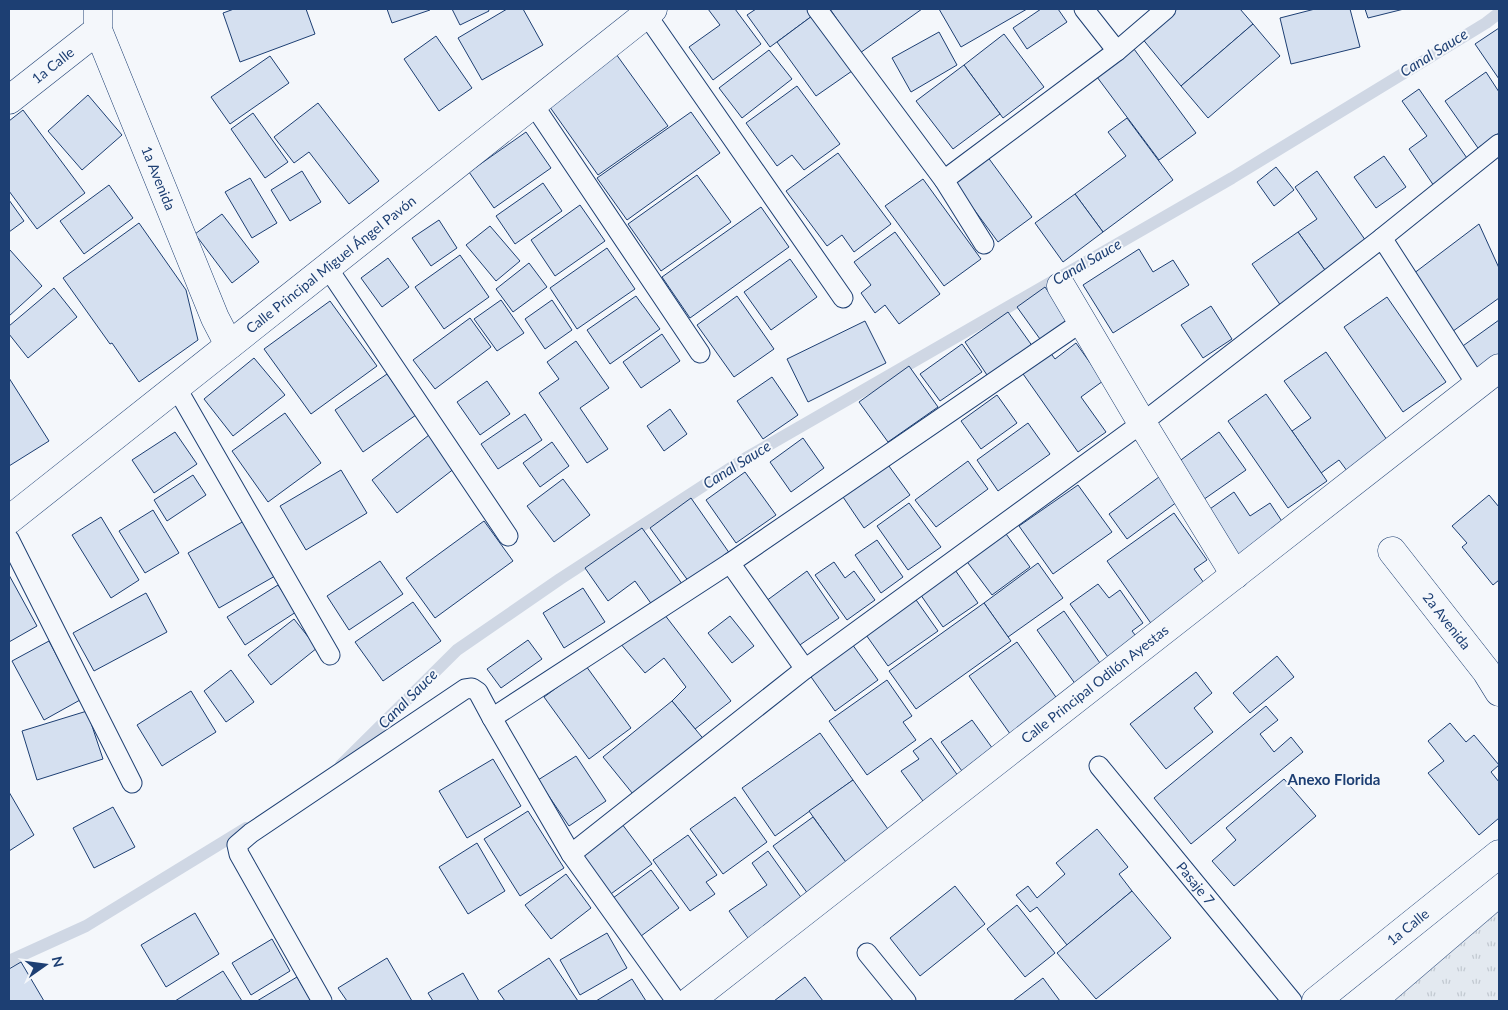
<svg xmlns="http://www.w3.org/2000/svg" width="1508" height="1010" font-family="Lato,sans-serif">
<defs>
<pattern id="park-tufts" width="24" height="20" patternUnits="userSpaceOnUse" patternTransform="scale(1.25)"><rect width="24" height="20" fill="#e3e9f0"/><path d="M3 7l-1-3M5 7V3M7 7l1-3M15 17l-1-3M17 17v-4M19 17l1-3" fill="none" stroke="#c2c9d1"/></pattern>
</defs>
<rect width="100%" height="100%" fill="#f4f7fb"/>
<polygon fill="url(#park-tufts)" stroke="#687fa3" points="1499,911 1499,1001 1394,1001"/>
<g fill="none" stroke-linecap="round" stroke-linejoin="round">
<g stroke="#cfd7e4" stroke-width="12">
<polyline points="341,765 457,650 560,579 746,458 1232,178 1486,23 1499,13"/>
<polyline points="9,961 86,926 246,828"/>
</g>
</g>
<g fill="#d5e0f0" stroke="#1d3f73">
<polygon points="234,9 306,9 315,34 240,62 223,13"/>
<polygon points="387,9 430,9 430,10 392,23"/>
<polygon points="452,9 488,9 489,11 460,25"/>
<polygon points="507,9 523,9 543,45 482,80 458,38"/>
<polygon points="708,9 735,9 761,44 713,80 689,47 720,25"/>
<polygon points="756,9 807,9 812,16 770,47 747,15"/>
<polygon points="830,9 922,9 860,53"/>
<polygon points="939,9 1027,9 961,47"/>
<polygon points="1041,9 1058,9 1067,22 1027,49 1013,28"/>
<polygon points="1175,9 1240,9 1253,24 1181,86 1141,37"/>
<polygon points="1315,9 1350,9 1360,47 1291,64 1280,18"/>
<polygon points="1365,9 1404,9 1368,18"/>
<polygon points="812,16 852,71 816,96 777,42"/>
<polygon points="1253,24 1280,56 1208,118 1181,86"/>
<polygon points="1499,28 1499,79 1475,44"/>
<polygon points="939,32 957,65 911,92 892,58"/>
<polygon points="1004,34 1044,87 1003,118 964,65"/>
<polygon points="436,36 472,88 439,111 404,59"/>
<polygon points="1134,49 1196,133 1159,160 1097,77"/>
<polygon points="769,50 792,79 742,118 719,88"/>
<polygon points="616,54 668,126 598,175 547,103"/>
<polygon points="270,56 289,83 230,124 211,97"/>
<polygon points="964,65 1000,114 953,149 916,101"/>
<polygon points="1486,72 1499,92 1499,133 1478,148 1445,101"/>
<polygon points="797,86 840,144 804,170 792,155 777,166 746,123"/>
<polygon points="1419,89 1469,161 1434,186 1409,149 1427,136 1402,101"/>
<polygon points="88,95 122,135 82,170 48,131"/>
<polygon points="318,103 379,181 349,204 309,152 294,163 274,137"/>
<polygon points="23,110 85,193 37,229 9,191 9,121"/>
<polygon points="691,112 720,153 627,220 597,178"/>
<polygon points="253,113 288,162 265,178 231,129"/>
<polygon points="1127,118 1173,180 1103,232 1075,194 1126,156 1108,132"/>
<polygon points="526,132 551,168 494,208 469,172"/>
<polygon points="838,153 891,224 854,252 842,235 827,246 786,191"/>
<polygon points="987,156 1032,217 998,242 953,181"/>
<polygon points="1384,156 1406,187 1376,208 1354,177"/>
<polygon points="1276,167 1294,190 1274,206 1257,182"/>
<polygon points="302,171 321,202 290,221 271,190"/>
<polygon points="1317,171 1368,244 1327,273 1298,232 1317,219 1295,187"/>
<polygon points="697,175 731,222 661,271 628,224"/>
<polygon points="250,178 277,223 252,238 225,192"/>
<polygon points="923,179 981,259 944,286 885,206"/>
<polygon points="543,183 562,211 515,244 496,216"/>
<polygon points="109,185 133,218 84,254 60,221"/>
<polygon points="1075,194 1103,232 1063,262 1035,223"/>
<polygon points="9,200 24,221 9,232"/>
<polygon points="580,205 605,241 555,276 531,240"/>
<polygon points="761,207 789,247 690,318 662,277"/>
<polygon points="222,214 259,262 232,283 195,234"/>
<polygon points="439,220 457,248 431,266 412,238"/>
<polygon points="139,223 186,290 198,340 139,382 112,343 110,344 63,278"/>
<polygon points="1479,224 1499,268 1499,298 1449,334 1409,277"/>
<polygon points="490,226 520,261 496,281 466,245"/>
<polygon points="895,232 940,294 899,324 885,305 875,313 861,293 871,285 854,262"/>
<polygon points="1298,232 1327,273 1281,306 1252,264"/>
<polygon points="607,248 635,289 577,329 550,288"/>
<polygon points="1139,249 1153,272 1173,260 1189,285 1113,333 1083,285"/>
<polygon points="10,250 42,286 9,316 9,252"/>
<polygon points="460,255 489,297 444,329 415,287"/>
<polygon points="388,258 409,287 382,307 361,278"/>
<polygon points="790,259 817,297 771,330 744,292"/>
<polygon points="529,263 547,287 513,312 496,289"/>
<polygon points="1045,287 1072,326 1045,346 1017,307"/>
<polygon points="54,288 77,317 28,358 9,334 9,326"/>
<polygon points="636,296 660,329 610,364 587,330"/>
<polygon points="737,296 774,349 734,377 697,325"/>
<polygon points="1387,297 1446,382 1403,412 1344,327"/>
<polygon points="501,300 524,333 497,351 474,319"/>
<polygon points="552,300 572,330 545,349 525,319"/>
<polygon points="330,301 377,366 311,414 264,349"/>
<polygon points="1211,306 1232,339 1203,358 1181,325"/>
<polygon points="1008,312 1033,347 989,378 965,342"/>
<polygon points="470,318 491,347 435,389 413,360"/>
<polygon points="1499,320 1499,364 1481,377 1460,348"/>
<polygon points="865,321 886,363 808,402 787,359"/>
<polygon points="662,334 680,361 641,388 623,362"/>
<polygon points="576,341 609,388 580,408 608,449 587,463 539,393 559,379 547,362"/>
<polygon points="1076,343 1103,381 1081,397 1106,432 1078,452 1021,371 1049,351 1055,359"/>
<polygon points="962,344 982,372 940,401 920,374"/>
<polygon points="1326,352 1394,450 1353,479 1339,460 1321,473 1292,431 1311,418 1284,381"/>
<polygon points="254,358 285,395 233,436 204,399"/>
<polygon points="909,366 938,407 888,442 859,402"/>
<polygon points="387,374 416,415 363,452 335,410"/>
<polygon points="772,377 798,415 763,439 737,401"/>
<polygon points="9,378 49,441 9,466"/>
<polygon points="487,381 510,414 480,435 457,402"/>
<polygon points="1266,394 1327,481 1288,508 1228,421"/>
<polygon points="997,395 1017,423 981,449 961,421"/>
<polygon points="670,409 687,434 664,451 647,426"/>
<polygon points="285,413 321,463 268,502 232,451"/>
<polygon points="525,414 542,440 498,469 481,444"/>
<polygon points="1028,423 1050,454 998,491 977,460"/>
<polygon points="175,432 197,464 154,493 132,460"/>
<polygon points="1219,432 1246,470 1200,502 1174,465"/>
<polygon points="429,435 455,468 397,513 372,480"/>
<polygon points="803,438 824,468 791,492 770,462"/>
<polygon points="552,442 569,466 540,487 523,463"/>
<polygon points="968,461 988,489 936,527 915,500"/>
<polygon points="886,462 910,495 864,528 841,494"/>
<polygon points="341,470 367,513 306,550 280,506"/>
<polygon points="745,472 776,515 736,543 706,500"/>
<polygon points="1163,474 1181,499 1127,539 1109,514"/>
<polygon points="193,475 206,495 167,521 154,500"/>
<polygon points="563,479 590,515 554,542 527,506"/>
<polygon points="1078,485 1112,532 1053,574 1019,526"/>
<polygon points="1234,492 1250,516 1270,503 1285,526 1239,558 1207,511"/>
<polygon points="1489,495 1499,507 1499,580 1493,585 1462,547 1467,543 1452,526"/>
<polygon points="691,498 730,554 689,582 650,528"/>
<polygon points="909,503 941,547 908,570 877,526"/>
<polygon points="153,510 179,553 145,573 119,531"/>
<polygon points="1174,513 1207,560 1194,569 1209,590 1155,629 1107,561"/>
<polygon points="101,517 139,580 111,598 72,535"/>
<polygon points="244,521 275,576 219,608 188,553"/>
<polygon points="484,521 513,561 435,618 406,578"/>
<polygon points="1001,527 1030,567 992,595 962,555"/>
<polygon points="642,528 685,588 655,609 635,581 608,601 585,568"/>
<polygon points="877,540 903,577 881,593 855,555"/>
<polygon points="380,561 403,594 349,630 327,596"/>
<polygon points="834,562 845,578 854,571 875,600 847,620 815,575"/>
<polygon points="1038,563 1063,598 1008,637 984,603"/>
<polygon points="953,567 978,603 943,627 918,591"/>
<polygon points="807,571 839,618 794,649 762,604"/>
<polygon points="9,575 37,626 9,642"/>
<polygon points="1098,584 1109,598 1120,590 1143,623 1132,631 1142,644 1113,664 1070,604"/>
<polygon points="278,585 296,612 245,645 227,617"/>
<polygon points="583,588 605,622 564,648 543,613"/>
<polygon points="146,593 167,632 94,671 73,633"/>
<polygon points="914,597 938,631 888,666 864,632"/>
<polygon points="413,602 441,641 383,681 355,642"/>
<polygon points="984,603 1011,641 916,709 889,671"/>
<polygon points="661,610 731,701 695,729 672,701 686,687 664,658 645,673 620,643"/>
<polygon points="1064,611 1102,666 1076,685 1037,630"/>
<polygon points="730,616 754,646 732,663 708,633"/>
<polygon points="294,619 317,648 271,685 248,655"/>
<polygon points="528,640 542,659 501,688 487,669"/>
<polygon points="49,641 80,700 44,720 12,661"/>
<polygon points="1017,642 1065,710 1018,745 969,676"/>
<polygon points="852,644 878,680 835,711 809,674"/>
<polygon points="1277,656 1294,677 1250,713 1233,693"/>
<polygon points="586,666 631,728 589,759 544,697"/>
<polygon points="231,670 254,702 226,722 204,691"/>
<polygon points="1196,672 1212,693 1194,708 1213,732 1166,769 1130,724"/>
<polygon points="887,680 912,716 903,722 916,740 867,775 829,721"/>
<polygon points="191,691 216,732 162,766 137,725"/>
<polygon points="672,701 706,742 637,799 603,757"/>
<polygon points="1266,706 1278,720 1260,734 1274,752 1291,737 1303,752 1191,844 1154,798"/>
<polygon points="87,711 103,759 37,780 22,731"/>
<polygon points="972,720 998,756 967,778 941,742"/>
<polygon points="1450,723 1466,742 1474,735 1499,765 1491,772 1499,782 1499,818 1479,835 1428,773 1444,761 1428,741"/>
<polygon points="820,733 853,780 775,836 742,788"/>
<polygon points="931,738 966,787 931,812 901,771 919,759 913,751"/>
<polygon points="576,756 606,801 569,826 538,780"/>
<polygon points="493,759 521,806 467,838 439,791"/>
<polygon points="1284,779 1316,816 1234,886 1212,861 1236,840 1226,828"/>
<polygon points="853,780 900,846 856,877 809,811"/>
<polygon points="9,792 34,835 9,851"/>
<polygon points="735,797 767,842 723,874 690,829"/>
<polygon points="113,807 135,847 94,868 73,828"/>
<polygon points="528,811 564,868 520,896 484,839"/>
<polygon points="813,817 851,869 811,898 773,846"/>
<polygon points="622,824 652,864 608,896 578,856"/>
<polygon points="1097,829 1128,867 1119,874 1132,891 1067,945 1037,907 1030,912 1016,895 1028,886 1037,898 1065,874 1056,863"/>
<polygon points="688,835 717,875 706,882 715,894 690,911 653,860"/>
<polygon points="477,843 505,891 468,914 439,867"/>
<polygon points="768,851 815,917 760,955 729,911 767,885 752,863"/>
<polygon points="651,870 679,908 637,939 609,901"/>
<polygon points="566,874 591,908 551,939 525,905"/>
<polygon points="955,886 985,924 920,976 890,938"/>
<polygon points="1132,891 1171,938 1096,999 1057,953"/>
<polygon points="1017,905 1055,953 1025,977 987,929"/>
<polygon points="195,913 219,954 166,987 141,945"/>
<polygon points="607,933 627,968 580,995 560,960"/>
<polygon points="272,939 290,971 251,995 232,963"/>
<polygon points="387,958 412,1001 347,1001 338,988"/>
<polygon points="549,958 578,1001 505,1001 498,991"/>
<polygon points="21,962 44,1001 9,1001 9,969"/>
<polygon points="223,971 242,1001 175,1001"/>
<polygon points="463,973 479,1001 433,1001 428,993"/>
<polygon points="297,977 311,1001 257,1001"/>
<polygon points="805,977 823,1001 774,1001"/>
<polygon points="1043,978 1060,1001 1013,1001"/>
<polygon points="632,979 646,1001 596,1001"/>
</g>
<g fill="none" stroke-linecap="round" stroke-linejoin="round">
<defs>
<g id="lane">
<polyline points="817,9 944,180 984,244"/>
<polyline points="646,14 843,298"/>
<polyline points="1117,51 1166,9"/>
<polyline points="533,104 700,353"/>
<polyline points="944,180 1117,51 1084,9"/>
<polyline points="1382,238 1499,144"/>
<polyline points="327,267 508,536"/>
<polyline points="176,387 330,655"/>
<polyline points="9,539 132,783"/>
<polyline points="730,563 805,669"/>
<polyline points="492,718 730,563 1083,321"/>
<path id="s1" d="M1099,766L1292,1001"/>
<polyline points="571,854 805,669 1142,423 1382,238 1477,385"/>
<polyline points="867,953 906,1001"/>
<polyline points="322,1001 239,854 237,845 251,833 465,689 472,688 478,692 492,718 571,854 676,1001"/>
</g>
<g id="street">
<path id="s2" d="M98,9V30L215,318L229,345"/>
<path id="s3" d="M9,100L98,30"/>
<polyline points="1061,286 1142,423 1235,575"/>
<path id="s4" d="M9,520L653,9"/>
<path id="s5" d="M1392,551L1486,671L1499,692"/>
<path id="s6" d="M690,1001L1499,368"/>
<path id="s7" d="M1316,1001L1499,854"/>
</g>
</defs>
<use href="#lane" stroke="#1d3f73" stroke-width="21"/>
<use href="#street" stroke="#1d3f73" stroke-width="29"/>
<use href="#lane" stroke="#f4f7fb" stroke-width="19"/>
<use href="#street" stroke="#f4f7fb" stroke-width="28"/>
</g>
<g text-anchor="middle" stroke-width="4" stroke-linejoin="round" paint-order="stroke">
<g font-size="14" fill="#1d3f73" stroke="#f4f7fb">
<text dy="5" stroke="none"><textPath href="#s3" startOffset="56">1a Calle</textPath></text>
<text dy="5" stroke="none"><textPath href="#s2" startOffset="181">1a Avenida</textPath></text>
<text dy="5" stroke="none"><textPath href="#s4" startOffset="411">Calle Principal Miguel Ángel Pavón</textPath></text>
<text dy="5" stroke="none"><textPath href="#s5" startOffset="89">2a Avenida</textPath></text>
<text dy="5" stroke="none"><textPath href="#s6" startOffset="514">Calle Principal Odilón Ayestas</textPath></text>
<text dy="5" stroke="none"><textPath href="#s1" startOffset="152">Pasaje 7</textPath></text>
<text dy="5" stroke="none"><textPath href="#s7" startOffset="118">1a Calle</textPath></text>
</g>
<g font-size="15" font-style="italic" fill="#1d3f73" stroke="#f4f7fb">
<text transform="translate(1434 53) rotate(-32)" y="5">Canal Sauce</text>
<text transform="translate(1087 262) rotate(-30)" y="5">Canal Sauce</text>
<text transform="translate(737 465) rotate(-32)" y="5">Canal Sauce</text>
<text transform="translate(408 699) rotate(-45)" y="5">Canal Sauce</text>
</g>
<g font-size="15" font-weight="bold" fill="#1d3f73" stroke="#f4f7fb">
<text x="1334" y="785">Anexo Florida</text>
</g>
</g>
<rect width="1508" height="1010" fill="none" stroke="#1d3f73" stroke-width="20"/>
<g transform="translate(45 965) rotate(76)" stroke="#f4f7fb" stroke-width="4" paint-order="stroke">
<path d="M0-4L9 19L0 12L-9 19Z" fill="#1d3f73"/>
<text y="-8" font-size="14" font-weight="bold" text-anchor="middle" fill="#1d3f73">N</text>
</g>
</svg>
